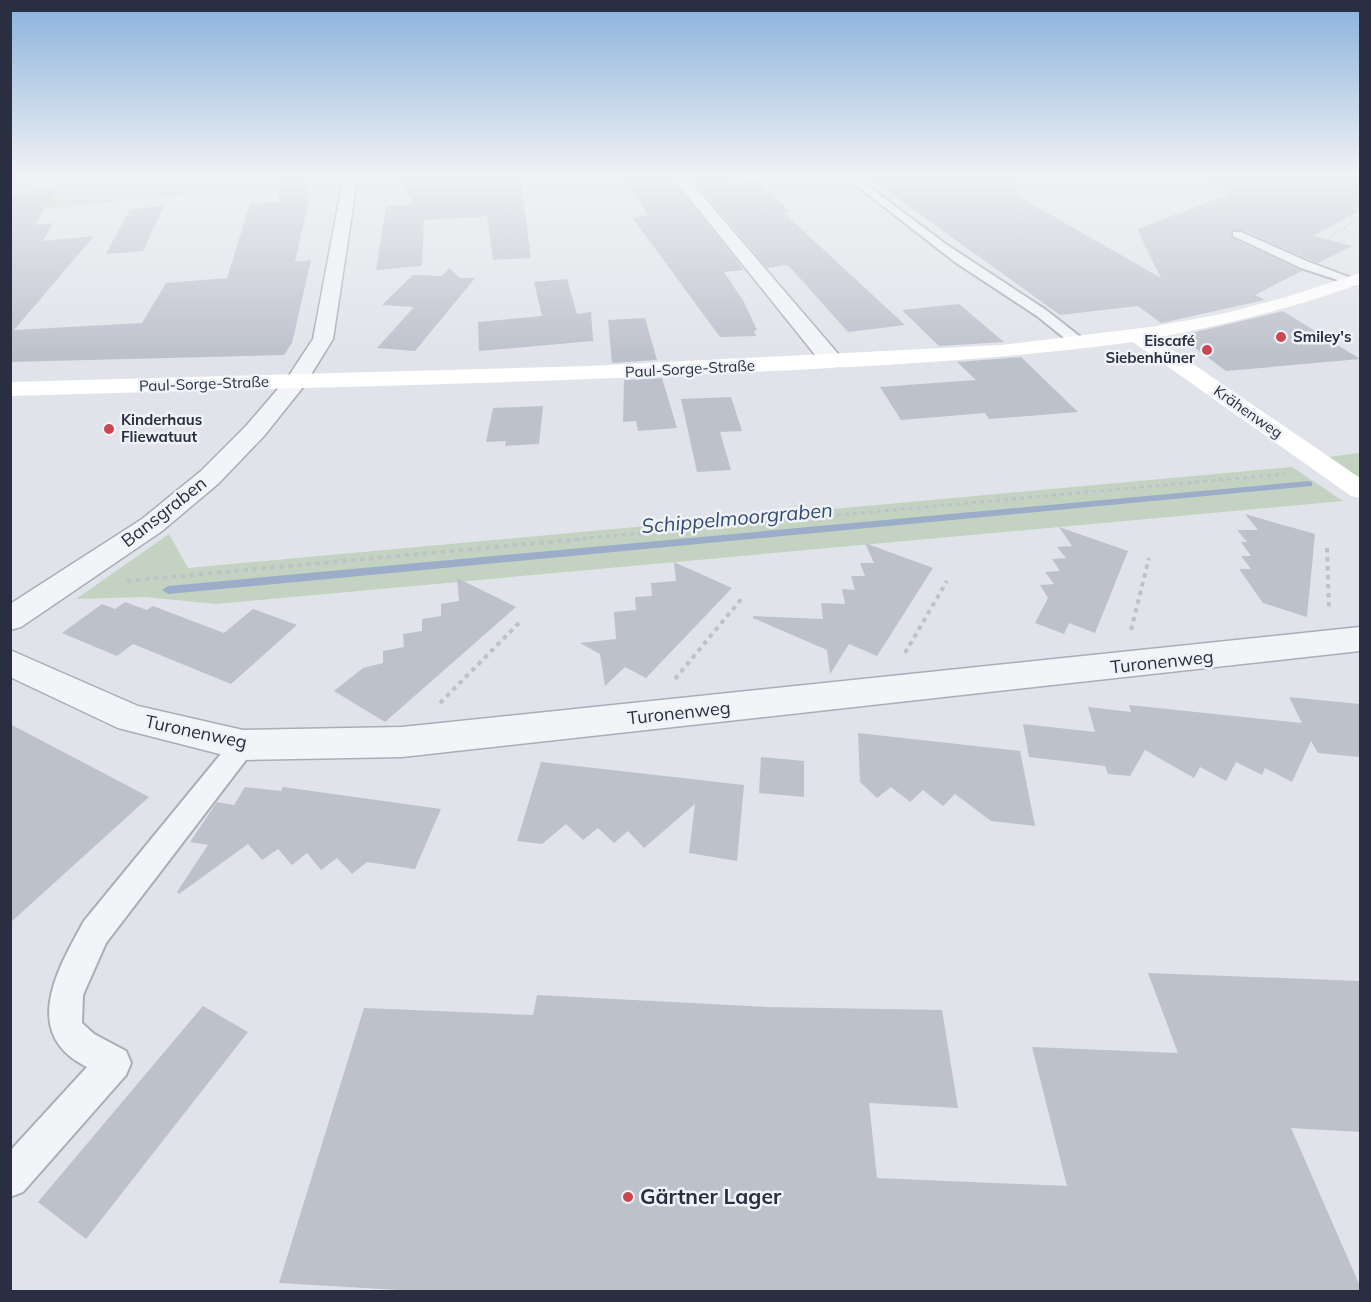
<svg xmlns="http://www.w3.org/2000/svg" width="1371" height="1302" font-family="Mulish,sans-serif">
<rect width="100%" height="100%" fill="#e0e3e9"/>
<g fill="#c4d3c1">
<polygon points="64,174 329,174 327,180 43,209"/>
<polygon points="1360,453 1360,479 1327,457"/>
<polygon points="1292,467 1343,501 216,604 145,597 76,599 169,534 188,568"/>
</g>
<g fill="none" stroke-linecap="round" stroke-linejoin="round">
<polygon fill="#9badc8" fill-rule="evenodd" points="1309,481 1312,482 1312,486 168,594 162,590 168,586"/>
</g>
<g fill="#bdc1cc">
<polygon points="281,174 307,174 307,199 309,199 295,262 311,260 292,343 284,355 10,362 10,194 55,189 35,225 53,223 43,241 94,236 14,330 142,323 166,283 227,278 250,204 278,202"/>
<polygon points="394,174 520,174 531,258 493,260 487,216 426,220 424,218 422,266 376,270 386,206 414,204"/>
<polygon points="621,174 668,174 744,270 724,272 744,302 757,330 754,331 756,336 720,337 632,217 648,215"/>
<polygon points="687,174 724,174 732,183 757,181 790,212 783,212 905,325 848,332 788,265 767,268"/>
<polygon points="864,174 1014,174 1018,196 1161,278 1137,229 1231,194 1186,174 1360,174 1360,205 1353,209 1358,210 1355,213 1314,236 1352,246 1318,263 1242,230 1231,230 1232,238 1302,271 1255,295 1265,300 1161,323 1138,306 1060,315"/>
<polygon points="164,206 143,251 106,254 130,209"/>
<polygon points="449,268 460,278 475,278 415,351 377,348 414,307 382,305 413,275 442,276"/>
<polygon points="567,279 577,314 591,312 593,341 479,351 478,322 542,316 534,282"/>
<polygon points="959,304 1004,342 939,346 902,310"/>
<polygon points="1283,311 1360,359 1226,371 1179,336"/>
<polygon points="645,318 657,360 612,363 608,320"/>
<polygon points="1021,357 1078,412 989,419 985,413 901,420 880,387 976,380 957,362"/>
<polygon points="662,378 677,428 638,431 636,421 623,422 624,380"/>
<polygon points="731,397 742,431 720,432 731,470 697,472 681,399"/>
<polygon points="543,406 539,444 505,446 506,441 486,442 493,408"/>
<polygon points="1245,514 1315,534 1307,617 1263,603 1239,569 1251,569 1241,556 1251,556 1241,542 1247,542 1237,530 1258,530"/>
<polygon points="1059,527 1128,551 1095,633 1069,623 1064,634 1035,623 1048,598 1040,585 1054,584 1045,572 1060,571 1052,559 1066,558 1057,547 1072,546"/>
<polygon points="865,543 933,568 877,656 849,644 830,674 827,650 753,618 753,616 823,619 821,603 845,604 842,589 855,590 851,576 865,576 860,563 874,563"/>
<polygon points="674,562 732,588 646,678 625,667 605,686 600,654 580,643 616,639 614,612 636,610 635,597 652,596 651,583 676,581"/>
<polygon points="457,578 516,607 385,722 334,691 363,668 383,663 383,651 404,647 403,634 422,631 422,619 441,616 441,604 459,601"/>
<polygon points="125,602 147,610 153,606 224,633 253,609 297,625 231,684 133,644 117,656 62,633 102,604 115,609"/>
<polygon points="1289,697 1360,704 1360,757 1318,753 1311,741 1292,782 1265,768 1262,775 1236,762 1226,781 1200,767 1194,778 1145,750 1130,776 1108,774 1105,766 1029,757 1023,724 1095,732 1088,707 1131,712 1129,705 1302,723"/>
<polygon points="10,724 149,797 10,923"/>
<polygon points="858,733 1020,751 1035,826 991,821 955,794 943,806 923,790 910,802 891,787 877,798 860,782"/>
<polygon points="761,757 804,761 804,797 759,793"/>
<polygon points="541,762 744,785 737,861 689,853 695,804 644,848 628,831 614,843 598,828 583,840 566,824 542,844 517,841"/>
<polygon points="245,787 281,791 283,787 441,809 415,869 367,862 352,874 337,858 321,870 307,853 292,865 278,849 262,860 248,844 179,894 177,892 208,845 190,842 217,802 234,805"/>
<polygon points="1148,973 1360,981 1360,1132 1291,1128 1360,1286 1360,1292 433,1292 279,1283 364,1008 533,1015 537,995 767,1007 942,1010 958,1108 869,1103 877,1178 1067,1186 1032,1047 1178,1053"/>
<polygon points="203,1006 248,1032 86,1239 38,1202"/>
</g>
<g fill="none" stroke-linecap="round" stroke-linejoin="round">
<defs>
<g id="lane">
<polygon points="842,174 852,174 947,245 1046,310 1083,339 1083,345 1073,345 1037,316 955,262"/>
<polygon points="1233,232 1241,232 1309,262 1359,281 1353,285 1301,268 1233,236"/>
<path d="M243,735L252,738L256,745L252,752L106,943L83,995L82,1023L94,1034L126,1051L131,1063L126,1075L23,1192L10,1197V1151L87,1067C20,1034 57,970 84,921L234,738Z"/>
</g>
<g id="street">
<polygon points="344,174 358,174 333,339 304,386 264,436 219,483 162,531 21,627 10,630 10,604 142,519 201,471 246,426 288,377 313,339"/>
<polygon points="670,174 684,174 840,356 843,361 840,366 824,366"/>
<polygon points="1360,627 1360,651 402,757 243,760 118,728 10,677 10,650 138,706 243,730 402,727"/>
</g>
</defs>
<use href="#lane" stroke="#a9adb6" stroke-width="4"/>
<use href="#street" stroke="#a9adb6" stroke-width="3"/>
<g stroke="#bec1c7" stroke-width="1.5" stroke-dasharray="2 2" stroke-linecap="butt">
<polyline points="199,174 228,180 325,176"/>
<polyline points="1142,174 1206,198 1232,212"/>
<polyline points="376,181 423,174"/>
<polyline points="10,183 100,174"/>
<polyline points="10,204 41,201"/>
<polyline points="1239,210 1277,199 1275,195 1246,183 1263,174"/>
<polyline points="10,243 27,241"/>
<polyline points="1321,244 1360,217"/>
</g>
<polyline stroke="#bec1c7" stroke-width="3" stroke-dasharray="4 4" stroke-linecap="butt" points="566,540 1285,474"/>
<g stroke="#bec1c7" stroke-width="4" stroke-dasharray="4.5 4.5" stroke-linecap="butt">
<polyline points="1327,548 1329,610"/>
<polyline points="127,581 582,539"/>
<polyline points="1131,630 1149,558"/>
<polyline points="905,653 947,581"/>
<polyline points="675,679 742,598"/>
<polyline points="440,703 522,620"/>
</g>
<use href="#lane" fill="#f3f4f7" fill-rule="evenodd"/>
<use href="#street" fill="#f3f4f7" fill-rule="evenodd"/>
<path fill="#fff" fill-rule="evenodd" d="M1360,273V284C1293,308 1225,325 1155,338L1360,478V498L1351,496L1133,342C993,361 852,367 711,374C477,385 244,389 10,396V382L589,366L1001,345L1150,327L1222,314L1286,297Z"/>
</g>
<linearGradient id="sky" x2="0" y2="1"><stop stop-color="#89b1db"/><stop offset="0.49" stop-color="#f1f2f5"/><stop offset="1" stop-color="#f1f2f5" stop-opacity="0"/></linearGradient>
<rect width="1371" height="357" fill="url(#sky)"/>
<g fill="#cc464f" stroke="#eff2f6" stroke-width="2">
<circle cx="1281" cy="337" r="6"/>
<circle cx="1207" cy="350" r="6"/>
<circle cx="109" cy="429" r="6"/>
<circle cx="628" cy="1197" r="6"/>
</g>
<g text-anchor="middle" stroke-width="5" stroke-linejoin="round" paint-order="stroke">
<g font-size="15" font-weight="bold" fill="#292f40" stroke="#eff2f6" text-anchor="start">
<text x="1293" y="342">Smiley's</text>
<text x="1195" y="346" text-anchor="end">Eiscafé<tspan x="1195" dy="17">Siebenhüner</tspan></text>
<text x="121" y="425">Kinderhaus<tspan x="121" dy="17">Fliewatuut</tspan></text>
</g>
<g font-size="15" fill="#292f40" stroke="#eff2f6">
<text transform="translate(690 369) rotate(-3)" y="5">Paul-Sorge-Straße</text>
<text transform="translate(204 384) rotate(-2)" y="5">Paul-Sorge-Straße</text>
<text transform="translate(1248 412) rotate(35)" y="5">Krähenweg</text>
</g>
<g font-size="18" fill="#292f40" stroke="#eff2f6">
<text transform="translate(164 512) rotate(-38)" y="6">Bansgraben</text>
<text transform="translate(1162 662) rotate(-6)" y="6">Turonenweg</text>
<text transform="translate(679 713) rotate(-6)" y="6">Turonenweg</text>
<text transform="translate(196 732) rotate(12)" y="6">Turonenweg</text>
</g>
<g font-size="20" font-style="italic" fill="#334b73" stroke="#eff2f6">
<text transform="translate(737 518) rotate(-5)" y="7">Schippelmoorgraben</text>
</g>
<g font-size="21" font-weight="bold" fill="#292f40" stroke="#eff2f6" text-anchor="start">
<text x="640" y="1204">Gärtner Lager</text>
</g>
</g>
<rect width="1371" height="1302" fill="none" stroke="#292f40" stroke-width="24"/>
</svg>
